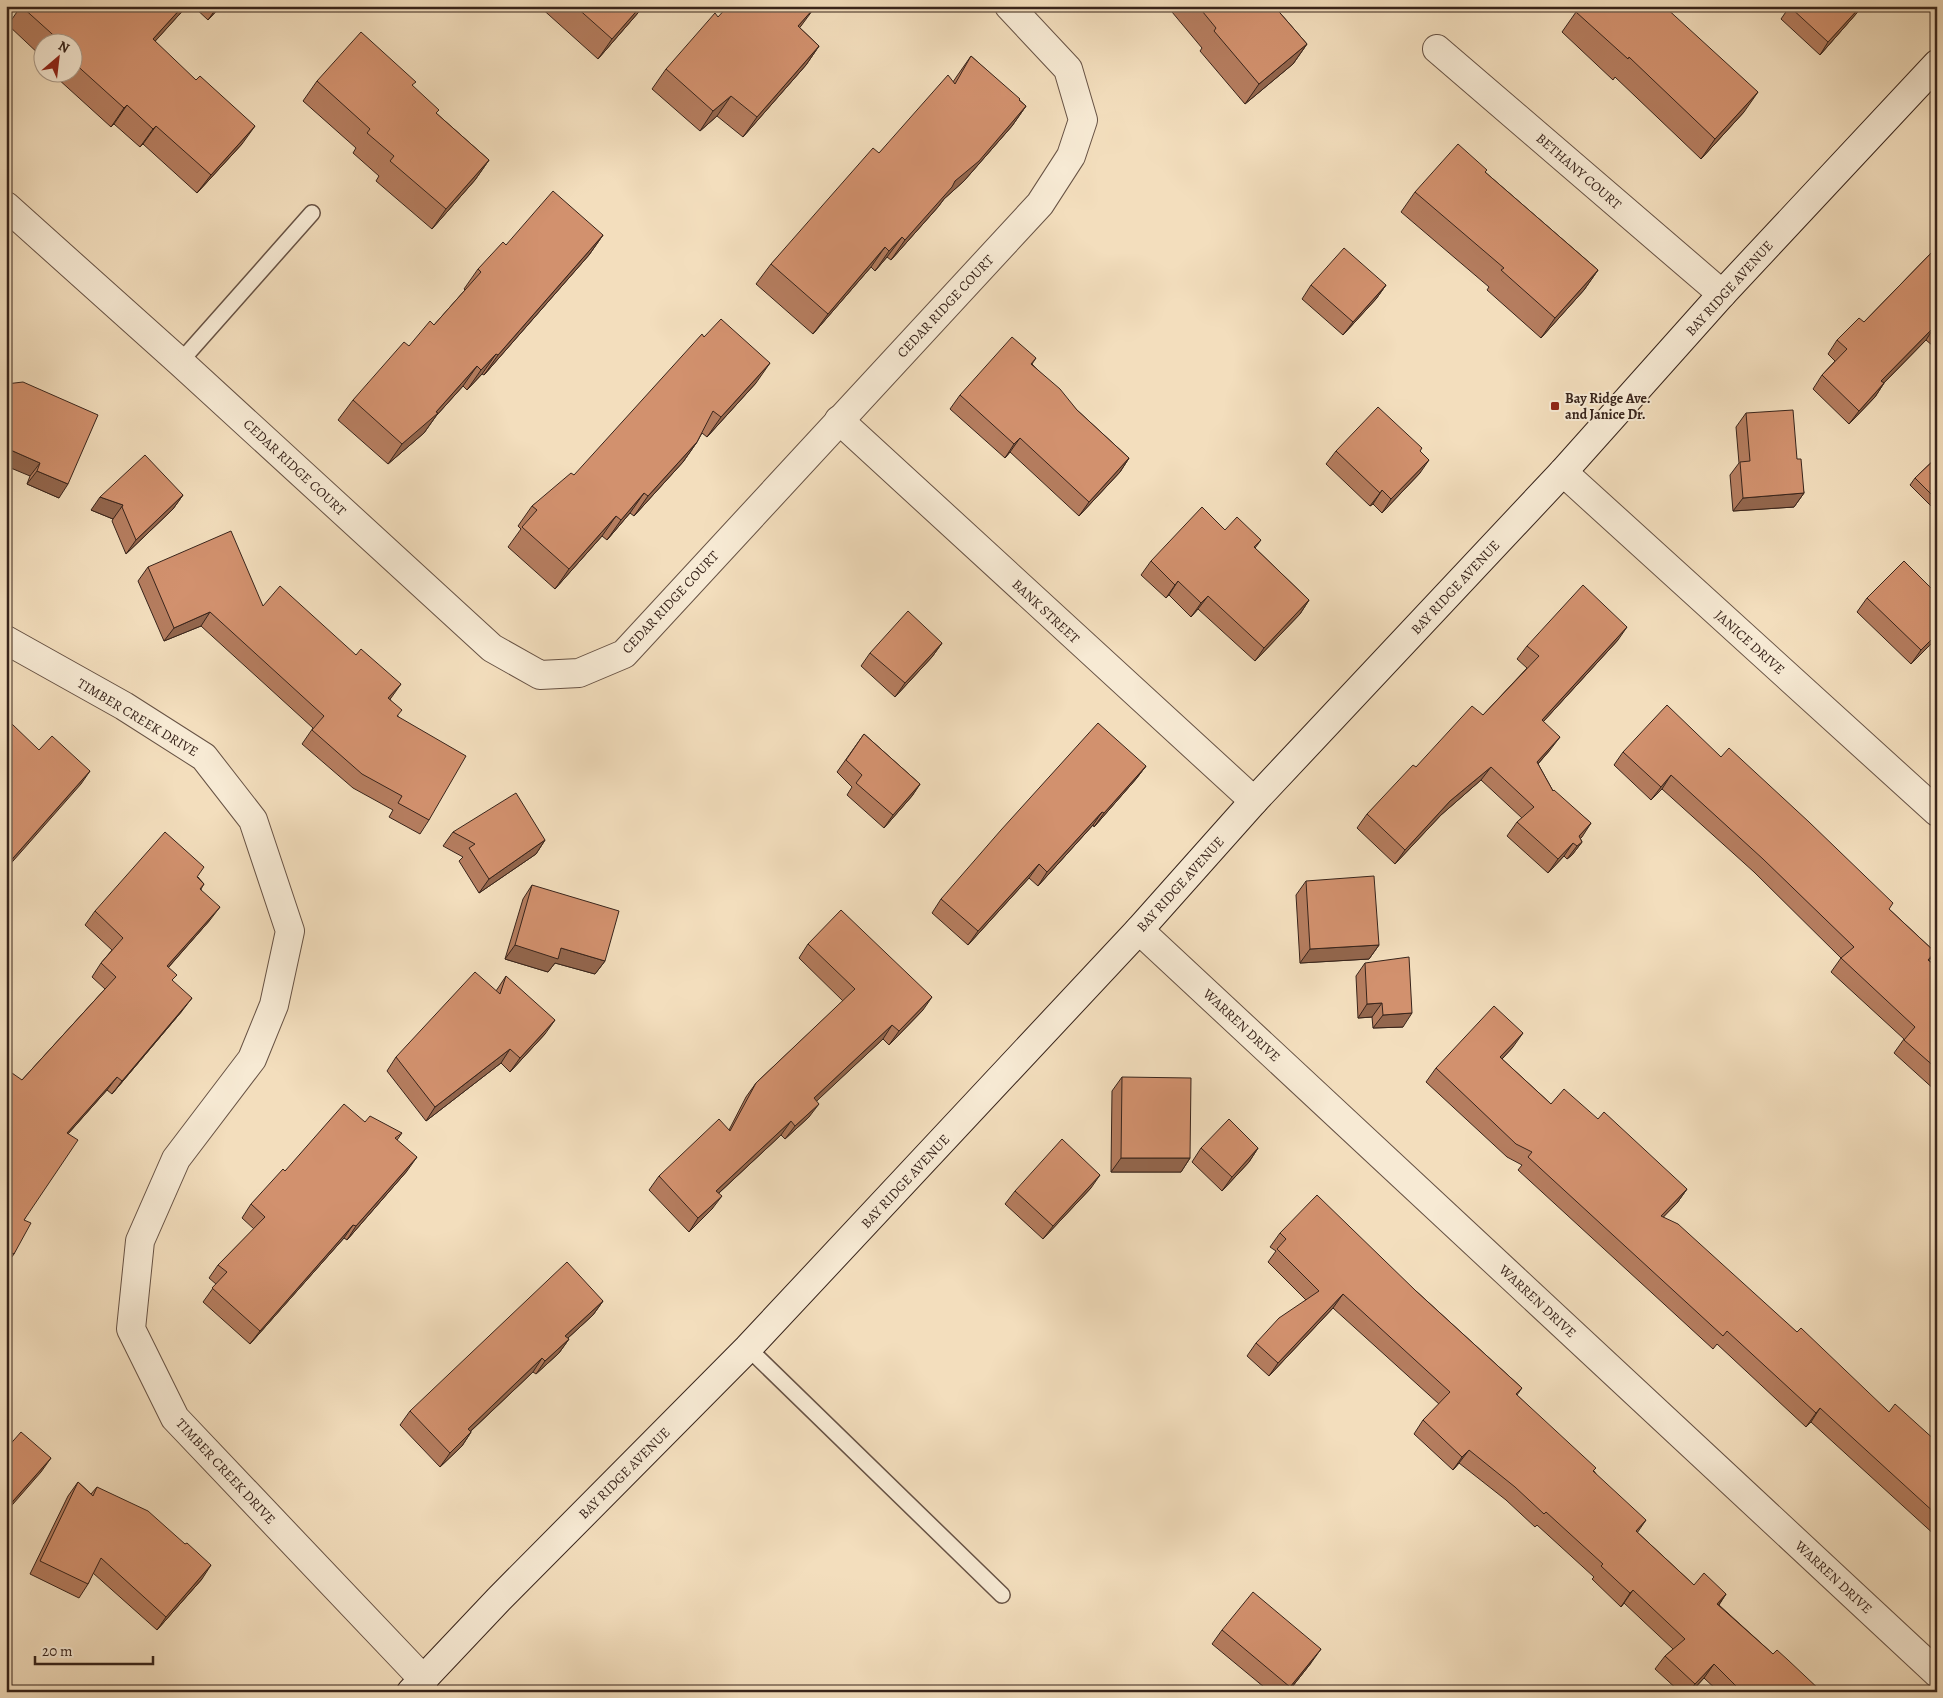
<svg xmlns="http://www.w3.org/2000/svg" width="1943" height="1698" font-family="Alegreya,serif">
<rect width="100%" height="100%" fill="#f3debd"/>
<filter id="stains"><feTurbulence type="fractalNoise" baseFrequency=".004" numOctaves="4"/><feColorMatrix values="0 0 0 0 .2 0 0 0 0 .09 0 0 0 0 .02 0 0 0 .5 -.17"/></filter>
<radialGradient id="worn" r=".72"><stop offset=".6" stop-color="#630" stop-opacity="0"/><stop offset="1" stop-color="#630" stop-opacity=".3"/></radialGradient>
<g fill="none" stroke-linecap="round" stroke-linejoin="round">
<defs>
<g id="lane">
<polyline points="180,362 312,213"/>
<polyline points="748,1348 1002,1595"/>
</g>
<g id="street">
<polyline points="1437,49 1722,294"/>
<polyline points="6,206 180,362 492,648 540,675 579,673 624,654 1040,204 1071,156 1083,120 1068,69 1009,6"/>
<polyline points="839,420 1254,801"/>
<polyline points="1563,472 1937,812"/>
<polyline points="6,640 124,706 204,757 253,820 290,931 274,1005 252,1059 176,1159 140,1241 131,1329 175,1418 424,1680"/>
<polyline points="1139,930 1937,1673"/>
</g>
<polyline id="secondary" points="411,1692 499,1599 748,1348 1139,930 1254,801 1563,472 1722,294 1937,64"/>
</defs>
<use href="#lane" stroke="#675244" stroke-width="18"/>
<use href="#street" stroke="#675244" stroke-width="30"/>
<use href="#secondary" stroke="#38241b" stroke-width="30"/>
<use href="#lane" stroke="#f7ead4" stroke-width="15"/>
<use href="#street" stroke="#f7ead4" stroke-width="28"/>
<use href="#secondary" stroke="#f7ead4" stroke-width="28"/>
</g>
<g fill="#b57d5f" stroke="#38241b">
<polygon points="21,6 187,6 155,41 242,144 197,193 143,144 140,147 114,124 111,127 57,78 60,72 72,72 72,42 42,42 42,57 8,25"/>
<polygon points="193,6 221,6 208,20"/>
<polygon points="539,6 644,6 598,59"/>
<polygon points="1167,6 1274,6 1307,44 1293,64 1245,104 1200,51 1202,48"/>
<polygon points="1790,6 1863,6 1820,55 1781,19"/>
<polygon points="1576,12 1744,112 1701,159 1615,77 1613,80 1562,32"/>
<polygon points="718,17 800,28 819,46 806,65 743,137 717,116 700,131 652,89 666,69"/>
<polygon points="971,56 1026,106 1012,126 964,181 944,199 938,207 891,260 887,257 875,271 871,267 813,334 756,284 771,264 879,153 953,82 957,76"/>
<polygon points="317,81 412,86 436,113 489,160 475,180 432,229 376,181 379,176 353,153 356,148 303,101"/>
<polygon points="1485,172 1598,270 1584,290 1541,338 1487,290 1489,287 1401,212 1415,192"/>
<polygon points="603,235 589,255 484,375 482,374 467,390 463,386 436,416 424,433 388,464 338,420 353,400 409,346 434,325 465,290 464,289 478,269 506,245"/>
<polygon points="1937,247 1937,343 1933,346 1926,340 1884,383 1875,397 1849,424 1813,389 1822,375 1835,361 1828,354 1837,340 1864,322"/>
<polygon points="1311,285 1386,285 1376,299 1343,335 1302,299"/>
<polygon points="1036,358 1032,364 1077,410 1129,458 1120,472 1079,516 1010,452 1005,458 950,409 960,395"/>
<polygon points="756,383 707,437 702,433 697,442 683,462 634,516 630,513 607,540 602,536 555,589 508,547 521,529 518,526 532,506 574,475"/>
<polygon points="6,384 59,498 27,484 30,476"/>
<polygon points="1746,413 1797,459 1804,493 1794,507 1733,511 1730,475 1739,463 1736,427"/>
<polygon points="1336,451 1420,451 1420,473 1382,513 1373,504 1370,506 1326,464"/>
<polygon points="1937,457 1937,501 1931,506 1910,485 1915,478"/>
<polygon points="183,495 173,509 126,554 112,521 113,519 91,510"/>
<polygon points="1225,530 1261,540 1255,548 1309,600 1300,614 1255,661 1198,609 1191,617 1169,595 1166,598 1141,575 1151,561"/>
<polygon points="148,567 263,606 390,699 398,716 429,820 420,834 389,817 393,810 353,788 302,744 313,728 201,626 164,641 138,581"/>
<polygon points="1867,598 1937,638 1911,664 1857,612"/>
<polygon points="1618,640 1543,722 1550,750 1538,764 1553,791 1591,823 1580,838 1582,842 1572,855 1567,859 1564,856 1548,873 1507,836 1517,822 1522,818 1481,780 1441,815 1395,864 1357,828 1367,814 1416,767 1483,715 1527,668 1517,659 1527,646"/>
<polygon points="942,643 932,657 895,697 861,666 870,653"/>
<polygon points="864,734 920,784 912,796 884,828 847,795 852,787 837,772"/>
<polygon points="1623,752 1721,757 1889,909 1935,952 1929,961 1937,967 1937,1092 1894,1053 1904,1039 1831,972 1841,958 1754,872 1662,789 1651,800 1614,765"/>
<polygon points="1146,766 1136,779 1094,827 1093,825 1038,886 1029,878 968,945 932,913 941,899"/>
<polygon points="453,832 545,840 536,854 479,893 459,861 463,857 443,846"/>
<polygon points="198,877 204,884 201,889 210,920 168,968 182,1011 112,1094 107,1090 68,1134 24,1220 14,1254 6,1265 6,1081 22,1080 105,989 92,977 101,963 112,950 85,925 95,911"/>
<polygon points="1306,881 1379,945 1369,959 1300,963 1296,895"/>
<polygon points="532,885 605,961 595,974 555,963 548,972 505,959 523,899"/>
<polygon points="808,944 923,1010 889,1045 883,1039 816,1101 809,1117 785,1139 781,1135 719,1193 712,1209 689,1232 649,1190 659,1176 729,1130 746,1097 756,1083 843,1001 799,958"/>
<polygon points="1365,963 1403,1027 1373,1028 1372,1017 1358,1018 1356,976"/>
<polygon points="506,976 545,1034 510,1072 501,1063 426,1121 387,1071 396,1057 496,991"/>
<polygon points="1513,1047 1502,1059 1551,1104 1598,1119 1687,1189 1677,1203 1663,1217 1889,1412 1937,1442 1937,1537 1811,1422 1806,1427 1717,1344 1713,1349 1518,1170 1522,1165 1507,1157 1426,1082 1436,1068"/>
<polygon points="1122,1077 1190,1158 1181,1172 1111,1172 1112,1091"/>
<polygon points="365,1122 402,1133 397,1140 407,1171 347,1240 344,1238 250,1344 203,1302 216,1284 209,1278 218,1265 254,1229 242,1218 251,1204 285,1171"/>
<polygon points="1201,1148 1258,1148 1249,1162 1222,1191 1192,1162"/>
<polygon points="1091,1188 1043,1239 1005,1204 1015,1191"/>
<polygon points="1280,1233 1416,1291 1522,1388 1517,1395 1594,1471 1637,1532 1694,1585 1726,1594 1719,1605 1773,1654 1822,1692 1719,1692 1704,1678 1691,1692 1680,1692 1655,1669 1665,1656 1673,1649 1624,1603 1621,1607 1592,1579 1594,1577 1537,1525 1535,1527 1506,1500 1459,1463 1453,1470 1414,1434 1423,1420 1439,1404 1333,1308 1269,1376 1247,1356 1256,1343 1306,1300 1268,1262 1276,1251 1270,1247"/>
<polygon points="603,1301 593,1315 568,1338 569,1339 559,1353 536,1374 533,1372 471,1431 471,1432 462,1446 440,1467 400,1425 410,1411"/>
<polygon points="78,1482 91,1494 97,1487 202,1579 157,1630 93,1573 88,1584 79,1598 30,1574 68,1496"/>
<polygon points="1222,1630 1311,1663 1288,1692 1270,1692 1212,1644"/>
</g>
<g fill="#93664d" stroke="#38241b">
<polygon points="183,6 187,6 140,58 153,39"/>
<polygon points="218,6 221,6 208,20"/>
<polygon points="641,6 644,6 598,59 612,39"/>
<polygon points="1861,6 1863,6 1820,55 1828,42"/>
<polygon points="815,7 801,26 784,46 798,26"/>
<polygon points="1307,44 1293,64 1245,104 1259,84"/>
<polygon points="819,46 806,65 743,137 757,117"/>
<polygon points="1758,92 1744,112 1701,159 1715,139"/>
<polygon points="731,96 717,116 700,131 713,111"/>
<polygon points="127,105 114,124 111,127 124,108"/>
<polygon points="1026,106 1012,126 964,181 944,199 938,207 891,260 905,240 955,181"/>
<polygon points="156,126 143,144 140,147 153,129"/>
<polygon points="255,126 242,144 197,193 211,175"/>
<polygon points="489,160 475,180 432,229 446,209"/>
<polygon points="603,235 589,255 484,375 498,355"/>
<polygon points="902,237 887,257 875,271 889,251"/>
<polygon points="885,247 871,267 813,334 828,314"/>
<polygon points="1598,270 1584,290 1541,338 1555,318"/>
<polygon points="1386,285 1376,299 1343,335 1353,322"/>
<polygon points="1935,326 1926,340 1872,395 1881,381"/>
<polygon points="496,354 482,374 467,390 481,370"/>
<polygon points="770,363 756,383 707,437 721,417"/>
<polygon points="477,366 463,386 436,416 424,433 388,464 402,444 436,412"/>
<polygon points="1884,383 1875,397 1849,424 1859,411"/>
<polygon points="1020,438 1010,452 1005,458 1014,444"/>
<polygon points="697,442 683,462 634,516 648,496"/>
<polygon points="6,448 40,463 30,476 6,466"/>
<polygon points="1129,458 1120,472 1079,516 1089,502"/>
<polygon points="1429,460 1420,473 1382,513 1391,499"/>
<polygon points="37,471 68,484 59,498 27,484"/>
<polygon points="1382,490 1373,504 1370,506 1380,493"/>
<polygon points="644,493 630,513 607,540 621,520"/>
<polygon points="1804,493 1794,507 1733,511 1743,498"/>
<polygon points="183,495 173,509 126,554 136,540"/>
<polygon points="100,497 123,505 113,519 91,510"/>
<polygon points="616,516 602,536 555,589 569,569"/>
<polygon points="1178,581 1169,595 1166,598 1175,585"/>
<polygon points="1208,596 1198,609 1191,617 1201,603"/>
<polygon points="1309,600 1300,614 1255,661 1264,648"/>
<polygon points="210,612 201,626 164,641 174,628"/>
<polygon points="1627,627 1618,640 1532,734 1542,720"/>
<polygon points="1937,634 1937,638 1911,664 1921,650"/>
<polygon points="942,643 932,657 895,697 905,683"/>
<polygon points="401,684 391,698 379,712 388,698"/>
<polygon points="1560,737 1550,750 1527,776 1537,762"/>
<polygon points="1146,766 1136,779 1094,827 1104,813"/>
<polygon points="1491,767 1481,780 1441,815 1395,864 1405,850 1450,801"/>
<polygon points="90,771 81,784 6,869 6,866"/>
<polygon points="1671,775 1662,789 1651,800 1661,787"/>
<polygon points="920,784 912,796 884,828 893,815"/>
<polygon points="1102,812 1093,825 1038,886 1047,872"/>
<polygon points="1591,823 1582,837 1575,844 1579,836"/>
<polygon points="545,840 536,854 479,893 489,879"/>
<polygon points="1582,842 1572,855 1567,859 1577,846"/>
<polygon points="1573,843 1564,856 1548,873 1558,859"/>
<polygon points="1039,864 1029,878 968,945 978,931"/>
<polygon points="220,907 210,920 157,980 167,966"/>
<polygon points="515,945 561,948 605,961 595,974 555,963 548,972 505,959"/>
<polygon points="1379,945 1369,959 1300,963 1310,949"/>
<polygon points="932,997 923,1010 889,1045 899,1031"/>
<polygon points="192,998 182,1011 112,1094 122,1081"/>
<polygon points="1382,1003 1372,1017 1358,1018 1367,1004"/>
<polygon points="1412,1013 1403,1027 1373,1028 1383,1015"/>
<polygon points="555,1020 545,1034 510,1072 520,1058"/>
<polygon points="892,1025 883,1039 805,1112 814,1098"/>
<polygon points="1523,1033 1513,1047 1491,1071 1500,1057"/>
<polygon points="510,1049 501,1063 426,1121 435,1107"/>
<polygon points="117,1077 107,1090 57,1146 67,1133"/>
<polygon points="819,1104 809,1117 785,1139 795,1126"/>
<polygon points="791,1121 781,1135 707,1204 716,1191"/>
<polygon points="1258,1148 1249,1162 1222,1191 1232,1177"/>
<polygon points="417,1157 407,1171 347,1240 356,1226"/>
<polygon points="1121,1158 1190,1158 1181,1172 1111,1172"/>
<polygon points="1100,1175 1091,1188 1043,1239 1053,1226"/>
<polygon points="1687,1189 1677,1203 1652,1229 1661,1216"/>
<polygon points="722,1196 712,1209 689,1232 698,1218"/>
<polygon points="353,1225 344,1238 250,1344 260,1331"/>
<polygon points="1343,1294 1333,1308 1269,1376 1278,1363"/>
<polygon points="603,1301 593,1315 556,1349 565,1336"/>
<polygon points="569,1339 559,1353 536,1374 545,1361"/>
<polygon points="542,1358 533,1372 459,1442 468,1429"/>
<polygon points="1820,1408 1811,1422 1806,1427 1816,1413"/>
<polygon points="471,1432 462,1446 440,1467 450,1453"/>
<polygon points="1469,1450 1459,1463 1453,1470 1462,1457"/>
<polygon points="51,1458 41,1472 6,1512 6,1509"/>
<polygon points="1646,1520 1637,1533 1636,1531"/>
<polygon points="211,1565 202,1579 157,1630 166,1617"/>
<polygon points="1633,1590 1624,1603 1621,1607 1630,1593"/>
<polygon points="1726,1594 1717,1607 1717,1604"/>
<polygon points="1321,1649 1311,1663 1288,1692 1286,1692"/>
<polygon points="1714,1664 1704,1678 1691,1692 1689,1692 1695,1684"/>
</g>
<g fill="#d2916e" stroke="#38241b">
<polygon points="21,6 183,6 153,39 196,80 200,76 255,126 211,175 156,126 153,129 127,105 124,108 72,61 72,56 74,55 72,53 72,42 61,42"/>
<polygon points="575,6 641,6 612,39"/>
<polygon points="728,6 815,7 798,26 819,46 757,117 731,96 713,111 666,69 715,13 718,17"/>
<polygon points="1198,6 1274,6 1307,44 1259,84 1214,31 1216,28"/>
<polygon points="1582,6 1664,6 1758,92 1715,139 1629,57 1628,59 1576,12"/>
<polygon points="1790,6 1861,6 1828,42 1790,7"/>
<polygon points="361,32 416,82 412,85 439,110 436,113 489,160 446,209 390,161 394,156 367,133 370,129 317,81"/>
<polygon points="971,56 1020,99 1019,100 1026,106 979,161 955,181 952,187 905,240 902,237 889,251 885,247 828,314 771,264 873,148 879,153 948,75 955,84"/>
<polygon points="1458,144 1487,170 1485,172 1598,270 1555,318 1501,270 1504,268 1415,192"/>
<polygon points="553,191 603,235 498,355 496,354 481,370 477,366 436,412 438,413 402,444 353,400 404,342 409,346 430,321 434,325 481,272 478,269 503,242 506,245"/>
<polygon points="1937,247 1937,327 1935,326 1881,381 1884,383 1859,411 1822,375 1847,349 1837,340 1859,318 1864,322"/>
<polygon points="1344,248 1386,285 1353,322 1311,285"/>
<polygon points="721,319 770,363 721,417 713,411 697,442 648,496 644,493 621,520 616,516 569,569 522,527 537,510 532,506 571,473 574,475 702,334 704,337"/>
<polygon points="1012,337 1036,358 1031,364 1060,389 1077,410 1129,458 1089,502 1020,438 1014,444 960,395"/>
<polygon points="23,382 98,415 68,484 37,471 40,463 6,448 6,384"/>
<polygon points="1378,407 1422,448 1420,451 1429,460 1391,499 1382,490 1380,493 1336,451"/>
<polygon points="1793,410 1797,459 1801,459 1804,493 1743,498 1740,462 1750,461 1746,413"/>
<polygon points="145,455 183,495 136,540 122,507 123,505 100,497"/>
<polygon points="1937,457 1937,498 1936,499 1915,478"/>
<polygon points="1202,507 1225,530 1237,517 1261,540 1254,547 1309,600 1264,648 1208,596 1201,603 1178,581 1175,585 1151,561"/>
<polygon points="231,531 263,606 280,586 356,655 361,649 401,684 388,698 402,710 397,716 466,756 429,820 398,803 402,796 362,774 312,730 324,716 210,612 174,628 148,567"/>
<polygon points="1904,561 1937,594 1937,634 1921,650 1867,598"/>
<polygon points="1583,585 1627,627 1542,720 1560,737 1537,762 1553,791 1554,790 1591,823 1579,836 1582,842 1577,846 1573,843 1558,859 1517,822 1534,807 1491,767 1450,801 1405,850 1367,814 1413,765 1416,767 1472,706 1483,715 1539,656 1527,646"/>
<polygon points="908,611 942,643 905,683 870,653"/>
<polygon points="1667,705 1721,757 1729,748 1809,822 1893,903 1889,909 1935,952 1928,960 1937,967 1937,1069 1904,1040 1915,1027 1841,958 1854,947 1763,859 1671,775 1661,787 1623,752"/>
<polygon points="1098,723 1146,766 1104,813 1102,812 1047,872 1039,864 978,931 941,899 1001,830"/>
<polygon points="12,724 39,750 52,736 90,771 6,866 6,730"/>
<polygon points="864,734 920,784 893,815 856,783 862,775 846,760"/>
<polygon points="516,793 545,840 489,879 469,848 475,844 453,832"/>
<polygon points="165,832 204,867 197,877 204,884 200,889 220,907 167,966 177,975 172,980 192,998 122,1081 117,1077 67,1133 78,1140 24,1220 31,1223 14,1254 6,1250 6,1082 12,1073 22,1080 116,977 101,963 123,938 95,911"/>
<polygon points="1374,876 1379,945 1310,949 1306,881"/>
<polygon points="532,885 619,911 605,961 561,948 558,959 515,945"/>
<polygon points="841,910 932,997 899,1031 892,1025 814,1098 819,1104 795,1126 791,1121 716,1191 722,1196 698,1218 659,1176 719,1119 730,1131 756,1083 855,989 808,944"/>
<polygon points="1409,957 1412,1013 1383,1015 1382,1003 1367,1004 1365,963"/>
<polygon points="475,972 500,994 506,976 555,1020 520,1058 510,1049 435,1107 396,1057"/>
<polygon points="1494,1006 1523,1033 1500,1057 1551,1104 1564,1089 1598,1119 1604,1112 1687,1189 1661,1216 1678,1224 1797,1332 1801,1328 1889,1412 1895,1404 1937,1442 1937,1515 1820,1408 1816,1413 1727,1331 1723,1336 1528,1157 1532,1152 1516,1144 1436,1068"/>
<polygon points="1122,1077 1191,1078 1190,1158 1121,1158"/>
<polygon points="344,1104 365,1122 370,1116 402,1133 395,1138 417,1157 356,1226 353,1225 260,1331 212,1288 227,1272 218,1265 265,1217 251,1204 283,1169 285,1171"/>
<polygon points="1229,1119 1258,1148 1232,1177 1201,1148"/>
<polygon points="1062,1139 1100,1175 1053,1226 1015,1191"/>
<polygon points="1317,1195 1416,1291 1522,1388 1516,1394 1596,1468 1593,1471 1646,1520 1636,1531 1694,1585 1704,1573 1726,1594 1717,1604 1773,1654 1777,1650 1788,1660 1822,1692 1742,1692 1714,1664 1695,1684 1665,1656 1685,1639 1633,1590 1630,1593 1601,1566 1603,1564 1546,1512 1544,1514 1515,1487 1469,1450 1462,1457 1423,1420 1450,1392 1343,1294 1278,1363 1256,1343 1279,1318 1319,1291 1277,1249 1286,1239 1280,1233"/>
<polygon points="567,1262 603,1301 565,1336 569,1339 545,1361 542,1358 468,1429 471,1432 450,1453 410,1411"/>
<polygon points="21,1432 51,1458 6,1509 6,1449"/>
<polygon points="78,1482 93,1496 97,1487 148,1511 185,1544 187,1543 211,1565 166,1617 101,1558 88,1584 40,1561"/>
<polygon points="1253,1592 1321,1649 1290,1687 1222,1630"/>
</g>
<rect fill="#8f2418" stroke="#f7ead4" stroke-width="2" x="1550" y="401" width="10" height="10" rx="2.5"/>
<g text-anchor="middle" stroke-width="4" stroke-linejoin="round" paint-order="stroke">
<g font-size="14" fill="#38241b" stroke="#f7ead4">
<text transform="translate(1579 171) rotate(41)" y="5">BETHANY COURT</text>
<text transform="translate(1729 288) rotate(-48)" y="5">BAY RIDGE AVENUE</text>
<text transform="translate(945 306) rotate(-47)" y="5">CEDAR RIDGE COURT</text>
<text transform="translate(295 467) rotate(43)" y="5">CEDAR RIDGE COURT</text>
<text transform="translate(1455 587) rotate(-47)" y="5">BAY RIDGE AVENUE</text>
<text transform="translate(670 602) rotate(-47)" y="5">CEDAR RIDGE COURT</text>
<text transform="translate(1046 611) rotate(43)" y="5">BANK STREET</text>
<text transform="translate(1750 642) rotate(42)" y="5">JANICE DRIVE</text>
<text transform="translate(138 717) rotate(31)" y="5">TIMBER CREEK DRIVE</text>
<text transform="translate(1180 884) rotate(-48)" y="5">BAY RIDGE AVENUE</text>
<text transform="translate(1242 1025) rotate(43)" y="5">WARREN DRIVE</text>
<text transform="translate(905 1181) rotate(-47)" y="5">BAY RIDGE AVENUE</text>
<text transform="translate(1538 1301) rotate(43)" y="5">WARREN DRIVE</text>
<text transform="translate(226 1471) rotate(47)" y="5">TIMBER CREEK DRIVE</text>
<text transform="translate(624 1473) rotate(-45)" y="5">BAY RIDGE AVENUE</text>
<text transform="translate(1834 1577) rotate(43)" y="5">WARREN DRIVE</text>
</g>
<g font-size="14" font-weight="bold" fill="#38241b" stroke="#f7ead4" text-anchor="start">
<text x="1565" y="403">Bay Ridge Ave.<tspan x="1565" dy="16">and Janice Dr.</tspan></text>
</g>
</g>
<rect width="1943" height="1698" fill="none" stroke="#f3debd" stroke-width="25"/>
<rect x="8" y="8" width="1928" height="1683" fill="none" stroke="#38241b" stroke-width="2.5"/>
<rect x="12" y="12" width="1918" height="1673" fill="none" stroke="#38241b"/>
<g transform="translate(58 58) rotate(28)"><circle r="24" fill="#f7ead4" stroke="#ab9b8a"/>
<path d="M0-4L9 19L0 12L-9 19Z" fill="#8f2418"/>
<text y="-8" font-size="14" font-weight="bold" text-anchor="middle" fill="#38241b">N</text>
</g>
<path d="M35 1656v8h118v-8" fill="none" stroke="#38241b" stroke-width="2.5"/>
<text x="42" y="1656" font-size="15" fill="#38241b" stroke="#f7ead4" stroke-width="4" paint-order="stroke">20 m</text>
<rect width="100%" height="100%" filter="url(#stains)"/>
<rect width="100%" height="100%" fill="url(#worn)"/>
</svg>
